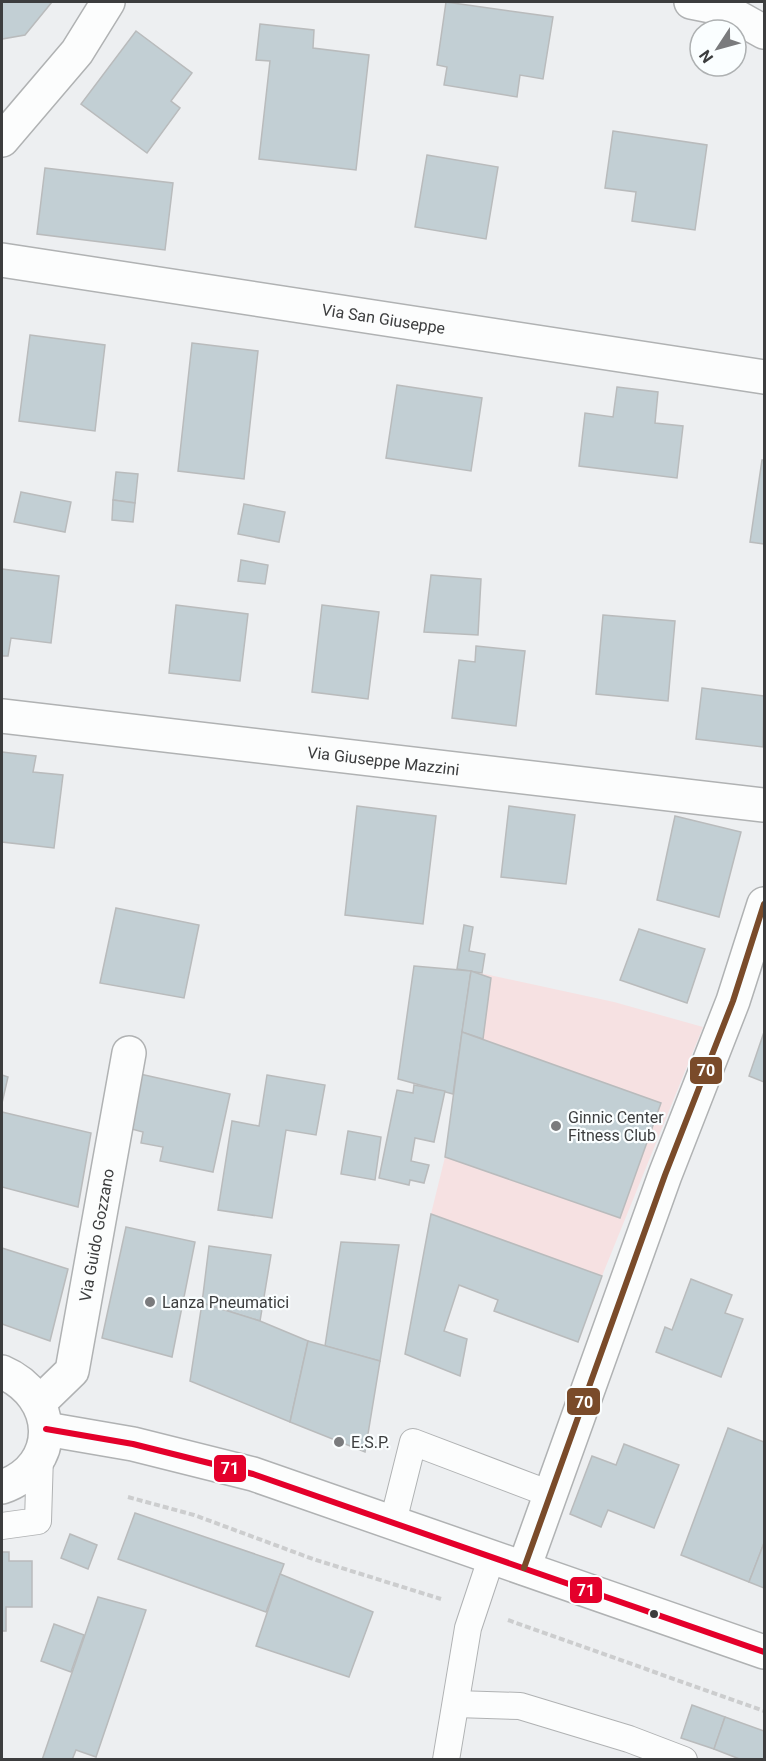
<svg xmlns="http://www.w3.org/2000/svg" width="766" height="1761" font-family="Roboto,sans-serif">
<rect width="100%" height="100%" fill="#edeff1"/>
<polygon fill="#f6e1e2" points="471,971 614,1002 703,1027 602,1276 431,1214 445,1157"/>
<g fill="#c2cfd4" stroke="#b9bbbc" stroke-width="1.5">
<polygon points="2,2 52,2 25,35 2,39"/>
<polygon points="446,2 553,17 543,79 520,75 517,97 444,85 447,67 437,65"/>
<polygon points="260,24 314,30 313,48 369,55 356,170 259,159 270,61 256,60"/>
<polygon points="136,31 192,73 171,101 180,108 147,153 81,104"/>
<polygon points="613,131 707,145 695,230 632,221 636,192 605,188"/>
<polygon points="427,155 498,167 486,239 415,227"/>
<polygon points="45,168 173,183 165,250 37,234"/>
<polygon points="30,335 105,345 95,431 19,421"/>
<polygon points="192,343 258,351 244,479 178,471"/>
<polygon points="397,385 482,398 471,471 386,458"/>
<polygon points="617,387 658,392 655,423 683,426 677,478 579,466 585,413 613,417"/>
<polygon points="762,460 764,460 764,544 750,542"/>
<polygon points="116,472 138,474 135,503 113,500"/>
<polygon points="21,492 71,502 65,532 14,522"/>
<polygon points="113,500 135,503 133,522 112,520"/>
<polygon points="244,504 285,512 279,542 238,534"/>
<polygon points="241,560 268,565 265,584 238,581"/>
<polygon points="2,569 59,576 51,643 11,638 8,656 2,656"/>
<polygon points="431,575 481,579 478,635 424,632"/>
<polygon points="176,605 248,614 240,681 169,673"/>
<polygon points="322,605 379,612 368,699 312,692"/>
<polygon points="603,615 675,621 668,701 596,694"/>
<polygon points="476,646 525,651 516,726 452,718 459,660 475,662"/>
<polygon points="702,688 764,696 763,747 696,739"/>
<polygon points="2,752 36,756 33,772 63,775 54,848 2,842"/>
<polygon points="357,806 436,816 423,924 345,915"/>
<polygon points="509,806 575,815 566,884 501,877"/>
<polygon points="675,816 741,832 719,917 657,900"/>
<polygon points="116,908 199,925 184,998 100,983"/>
<polygon points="464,925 473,927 469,951 485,954 482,973 457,969"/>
<polygon points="639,929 705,949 687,1003 620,980"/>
<polygon points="414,966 471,971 453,1094 398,1079"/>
<polygon points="471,971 491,978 483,1039 462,1032"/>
<polygon points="462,1032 661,1103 620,1218 445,1157"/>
<polygon points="764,1032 764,1082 749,1076"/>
<polygon points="140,1074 230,1094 213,1172 160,1161 163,1147 141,1143 143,1132 128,1128"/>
<polygon points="2,1075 8,1077 2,1103"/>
<polygon points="267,1075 325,1085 316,1135 286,1130 272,1218 218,1210 232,1121 259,1126"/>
<polygon points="414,1085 445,1091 434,1142 415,1138 411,1161 429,1165 424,1183 410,1180 409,1185 379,1178 397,1090 413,1093"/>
<polygon points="2,1112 91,1133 78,1207 2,1187"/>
<polygon points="348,1131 381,1137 375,1180 341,1174"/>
<polygon points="431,1214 602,1276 578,1342 494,1311 498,1300 459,1285 444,1331 467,1339 460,1376 405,1354"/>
<polygon points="126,1227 195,1242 172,1357 102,1338"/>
<polygon points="341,1242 399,1245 380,1361 325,1346"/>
<polygon points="209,1246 271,1255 260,1321 202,1303"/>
<polygon points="2,1248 68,1269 50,1341 2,1324"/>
<polygon points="691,1279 732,1295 725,1313 743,1319 721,1377 656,1352 665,1327 672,1330"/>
<polygon points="202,1303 260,1321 308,1341 290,1422 190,1381"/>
<polygon points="308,1341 380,1361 365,1452 290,1422"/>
<polygon points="728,1428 764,1442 764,1543 749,1582 681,1555"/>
<polygon points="624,1444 679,1465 654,1528 608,1510 601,1527 570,1514 592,1456 616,1465"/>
<polygon points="135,1513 284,1564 266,1612 118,1559"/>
<polygon points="70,1534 97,1545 88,1569 61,1558"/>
<polygon points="764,1543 764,1588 749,1582"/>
<polygon points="2,1552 9,1552 9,1561 32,1561 32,1607 6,1607 6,1631 2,1631"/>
<polygon points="280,1574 373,1612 349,1677 256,1646"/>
<polygon points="98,1597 146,1610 96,1757 76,1750 72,1760 42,1760"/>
<polygon points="54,1624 84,1635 71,1672 41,1661"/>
<polygon points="692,1705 725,1717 714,1749 681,1738"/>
<polygon points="725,1717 764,1731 764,1760 742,1760 714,1749"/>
</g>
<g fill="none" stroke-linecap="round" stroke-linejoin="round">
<defs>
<g id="service">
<polyline points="393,1522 413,1442 550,1494"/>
<polyline points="2,1526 38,1521 40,1455"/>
<polyline points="456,1704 520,1706 629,1739 684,1760"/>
<polyline points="446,1760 468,1628 492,1556"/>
</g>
<g id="minor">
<polyline points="691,2 721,8 764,32"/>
<polyline points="2,140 77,52 108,2"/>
<path id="s1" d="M2,260L764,377"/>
<path id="s2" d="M2,716L764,805"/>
<path id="s3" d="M39,1403L72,1371L129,1053"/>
<polyline points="524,1568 665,1175 733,1001 764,904"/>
</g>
<g id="primary">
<path d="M2,1372C58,1396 62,1466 2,1487"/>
<polyline points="46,1429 133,1444 253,1474 764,1652"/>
</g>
</defs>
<use href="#service" stroke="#b0b2b3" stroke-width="28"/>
<use href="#minor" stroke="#b0b2b3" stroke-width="36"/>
<use href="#primary" stroke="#b0b2b3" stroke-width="36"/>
<g stroke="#cccdce" stroke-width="4" stroke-dasharray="6 3" stroke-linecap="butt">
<polyline points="128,1497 194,1515 313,1559 441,1599"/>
<polyline points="508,1620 764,1711"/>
</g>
<use href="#service" stroke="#fcfdfd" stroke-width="26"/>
<use href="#minor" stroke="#fcfdfd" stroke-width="33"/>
<use href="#primary" stroke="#fcfdfd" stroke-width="33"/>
<defs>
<polyline id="bus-1" points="46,1429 133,1444 253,1474 764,1652"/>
<polyline id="bus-2" points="524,1568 665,1175 733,1001 764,904"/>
</defs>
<use href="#bus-1" stroke="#fafeff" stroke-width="10"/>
<use href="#bus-2" stroke="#fafeff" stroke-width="10"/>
<use href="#bus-1" stroke="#e4002b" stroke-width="6"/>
<use href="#bus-2" stroke="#7a4b2a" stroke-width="6"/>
</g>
<g fill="#7a7b7d" stroke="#fafeff" stroke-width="2">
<circle cx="556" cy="1126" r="6"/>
<circle cx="150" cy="1302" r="6"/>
<circle cx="339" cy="1442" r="6"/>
</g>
<circle fill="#3c3d3e" stroke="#fafeff" stroke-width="2" cx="654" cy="1614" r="5"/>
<g text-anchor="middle" stroke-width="4.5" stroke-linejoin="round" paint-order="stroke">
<g font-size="16" fill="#3c3d3e" stroke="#fafeff">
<text dy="6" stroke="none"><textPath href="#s1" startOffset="386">Via San Giuseppe</textPath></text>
<text dy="6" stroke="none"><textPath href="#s2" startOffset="384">Via Giuseppe Mazzini</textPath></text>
<text dy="6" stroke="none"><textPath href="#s3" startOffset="184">Via Guido Gozzano</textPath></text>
</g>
<g font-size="16" fill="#3c3d3e" stroke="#fafeff" text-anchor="start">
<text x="568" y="1123">Ginnic Center<tspan x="568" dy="18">Fitness Club</tspan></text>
<text x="162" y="1308">Lanza Pneumatici</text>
<text x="351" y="1448">E.S.P.</text>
</g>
</g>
<g stroke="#fafeff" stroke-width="2">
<rect x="689" y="1056" width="34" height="29" rx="6" fill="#7a4b2a"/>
<rect x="566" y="1387" width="35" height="29" rx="6" fill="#7a4b2a"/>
<rect x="213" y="1454" width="34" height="29" rx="6" fill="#e4002b"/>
<rect x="569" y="1576" width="34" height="28" rx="6" fill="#e4002b"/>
</g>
<g font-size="16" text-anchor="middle" font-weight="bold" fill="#fff">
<text x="706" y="1076">70</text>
<text x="584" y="1408">70</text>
<text x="230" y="1474">71</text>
<text x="586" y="1596">71</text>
</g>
<rect width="766" height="1761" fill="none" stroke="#3c3d3e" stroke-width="6"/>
<g transform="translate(718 48) rotate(234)"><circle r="28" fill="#fafeff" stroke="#aeb1b2" stroke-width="1.5"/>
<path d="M0-4.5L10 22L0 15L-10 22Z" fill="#7a7b7d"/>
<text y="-9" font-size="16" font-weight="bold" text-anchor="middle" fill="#3c3d3e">N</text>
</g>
</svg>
